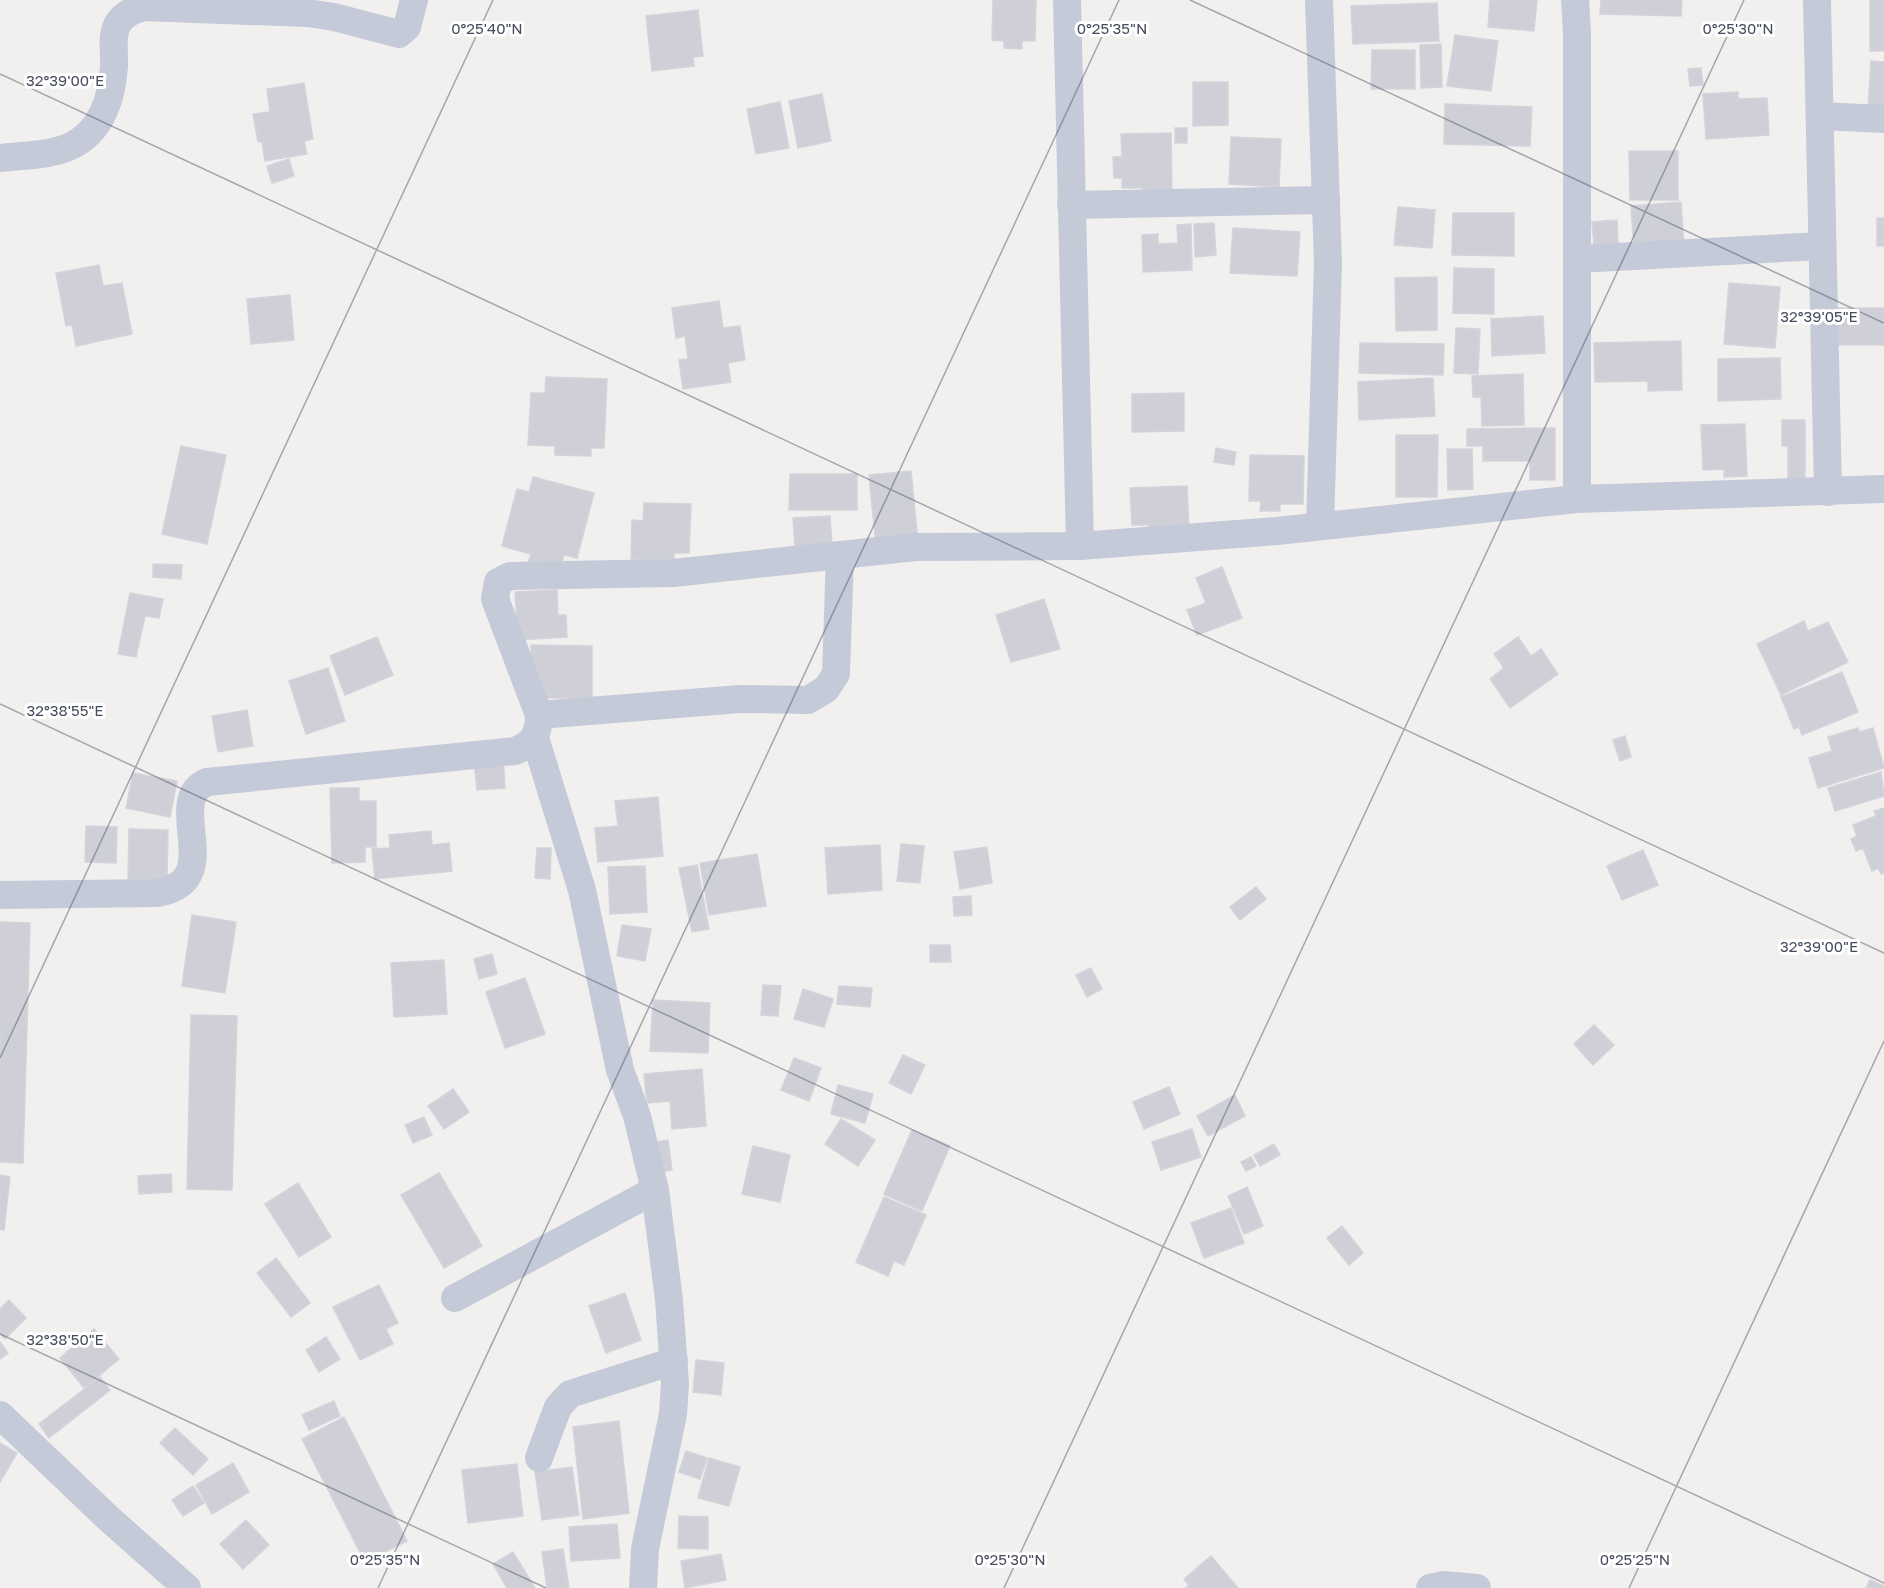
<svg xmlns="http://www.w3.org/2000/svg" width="1884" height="1588" font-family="'Golos Text',sans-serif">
<rect width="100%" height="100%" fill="#f2f0ef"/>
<g fill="#cfd0d7" stroke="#d3d3db" stroke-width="1.5">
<polygon points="993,0 1036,0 1035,41 1022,41 1022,49 1004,48 1004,41 992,40"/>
<polygon points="1490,0 1537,0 1534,31 1488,27"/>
<polygon points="1601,0 1682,0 1681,16 1600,14"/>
<rect x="1870" y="0" width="14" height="51"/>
<polygon points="1437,3 1439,41 1353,44 1351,6"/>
<polygon points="698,10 703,56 693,57 694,66 652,71 646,16"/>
<polygon points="1455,35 1498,41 1491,91 1447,86"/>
<polygon points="1441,44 1442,87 1421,88 1420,45"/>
<polygon points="1372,50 1415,50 1415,89 1371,89"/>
<polygon points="1871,61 1884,62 1884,110 1868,109"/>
<polygon points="1701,68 1703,85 1690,86 1688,69"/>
<polygon points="1193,82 1228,82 1228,125 1193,126"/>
<polygon points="304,83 313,139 304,141 307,154 265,161 262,142 258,142 253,114 270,112 267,89"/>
<polygon points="1738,92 1738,99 1767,98 1769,135 1706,139 1703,94"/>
<polygon points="822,94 831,141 798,148 789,101"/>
<polygon points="780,102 789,148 756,154 747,109"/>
<polygon points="1445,104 1532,107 1530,146 1444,144"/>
<rect x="1175" y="128" width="12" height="15"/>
<polygon points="1171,133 1172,195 1143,196 1143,188 1122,188 1122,178 1114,178 1113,157 1122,157 1121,134"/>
<polygon points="1231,137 1281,139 1279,187 1229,184"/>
<polygon points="1629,151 1678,151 1678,200 1630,200"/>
<polygon points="289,159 294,176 272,183 267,166"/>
<polygon points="1681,202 1684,247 1634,251 1631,206"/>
<polygon points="1398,207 1435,210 1432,248 1394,245"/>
<polygon points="1453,213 1514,213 1514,256 1452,255"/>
<rect x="1877" y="218" width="7" height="28"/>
<polygon points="1617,220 1618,243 1594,245 1592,222"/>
<polygon points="1214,223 1216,255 1195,257 1194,224"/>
<polygon points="1191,224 1192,270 1143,272 1142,235 1158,234 1158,244 1178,243 1177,225"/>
<polygon points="1233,228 1300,232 1297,276 1230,273"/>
<polygon points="99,265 103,286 122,283 132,334 76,346 72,325 66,326 56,273"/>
<polygon points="1454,268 1494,269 1494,314 1453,313"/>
<polygon points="1437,277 1437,330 1396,331 1395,278"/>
<polygon points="1729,283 1780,287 1775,348 1724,344"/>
<polygon points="290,295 294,340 251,344 247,299"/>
<polygon points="719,301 723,328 740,326 745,360 728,363 731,382 683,389 679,360 688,359 685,336 676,338 672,308"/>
<polygon points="1834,308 1884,308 1884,345 1833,345"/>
<polygon points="1543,316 1545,353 1492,356 1491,319"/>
<polygon points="1456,328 1480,329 1478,374 1454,373"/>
<polygon points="1681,341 1682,390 1648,391 1648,381 1595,382 1594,343"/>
<polygon points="1360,343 1444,344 1443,375 1359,373"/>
<polygon points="1780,358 1781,399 1718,401 1718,359"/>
<polygon points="1523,374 1524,425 1482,426 1481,397 1473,397 1472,376"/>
<polygon points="546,377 607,379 604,448 591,448 591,456 555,455 555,446 528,445 531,393 545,393"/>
<polygon points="1433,378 1435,416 1359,420 1358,382"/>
<polygon points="1184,393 1184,431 1132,432 1132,394"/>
<polygon points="1782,420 1805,420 1805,484 1788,485 1788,446 1782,446"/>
<polygon points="1745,424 1747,476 1724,477 1724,469 1703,470 1701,425"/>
<polygon points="1555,428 1555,480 1530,480 1530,461 1483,461 1483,446 1467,446 1467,429"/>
<polygon points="1396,435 1438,435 1437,497 1396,497"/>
<polygon points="181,446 226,455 207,544 162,534"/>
<polygon points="1216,448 1236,452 1234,465 1214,462"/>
<polygon points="1447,449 1472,449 1473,489 1448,490"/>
<polygon points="1250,455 1304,456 1303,504 1280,504 1280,511 1260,511 1261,501 1249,501"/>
<polygon points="911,471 918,542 876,547 869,475"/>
<polygon points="790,474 857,474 857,510 789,510"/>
<polygon points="533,477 594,493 577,558 564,555 559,571 528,563 531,554 502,546 517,489 529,492"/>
<polygon points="1187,486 1189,530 1149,531 1149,525 1132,525 1130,488"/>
<polygon points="644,503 691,504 689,553 674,553 674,560 631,559 632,520 643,521"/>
<polygon points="830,516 832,546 795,548 793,518"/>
<polygon points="153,564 182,565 181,579 153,577"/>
<polygon points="1222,567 1242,618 1197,635 1187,610 1206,603 1196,578"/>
<polygon points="557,590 558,615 566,615 567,637 518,640 515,592"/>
<polygon points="130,593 163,599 159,618 145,616 136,657 118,654"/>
<polygon points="1044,599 1060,649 1011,662 996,615"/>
<polygon points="1804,621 1808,631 1828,622 1848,662 1781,695 1757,644"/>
<polygon points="377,637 393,675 345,695 330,656"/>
<polygon points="1518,637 1531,656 1541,649 1558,674 1510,708 1490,679 1504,668 1494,654"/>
<polygon points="531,645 592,646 592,698 534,698 531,687"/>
<polygon points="328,668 345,721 306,734 289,681"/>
<polygon points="1842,672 1858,712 1802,735 1799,727 1794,729 1781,697"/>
<polygon points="247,710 253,746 218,752 212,716"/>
<polygon points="1858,728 1859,732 1873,728 1884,768 1818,788 1809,758 1832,751 1828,737"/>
<polygon points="1625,736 1631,757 1620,761 1613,740"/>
<polygon points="503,757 505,788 477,790 474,759"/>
<polygon points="1881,772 1884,796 1835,811 1828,788"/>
<polygon points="133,773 177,781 170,817 126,808"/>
<polygon points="330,788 359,788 359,801 376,801 376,847 365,847 365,862 332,863"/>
<polygon points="658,797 663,856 598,862 595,828 618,826 615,801"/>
<polygon points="1884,808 1884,873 1881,874 1878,868 1872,871 1863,848 1856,851 1851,839 1857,836 1853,825 1876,816 1874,811"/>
<polygon points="86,826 117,827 116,863 85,862"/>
<polygon points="129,829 168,830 167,880 128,879"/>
<polygon points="431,831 432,845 449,843 452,871 375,879 372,849 390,848 389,835"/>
<polygon points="901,844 924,846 920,883 897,881"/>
<polygon points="880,845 882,890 828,894 825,848"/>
<polygon points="987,847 992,883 960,889 954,852"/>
<polygon points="537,848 551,848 550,879 535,878"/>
<polygon points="1643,850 1658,885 1622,900 1607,866"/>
<polygon points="757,854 766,906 709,915 700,863"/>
<polygon points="697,865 709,929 692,932 679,868"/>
<polygon points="645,866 647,912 610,914 608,867"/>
<polygon points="1256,887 1266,899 1240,920 1230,907"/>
<polygon points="971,896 972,915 954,916 953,897"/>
<polygon points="192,915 236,922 225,993 182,986"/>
<polygon points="0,922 30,923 23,1163 0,1162"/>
<polygon points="622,925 651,929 645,961 617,956"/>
<polygon points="930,945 950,945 951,962 930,962"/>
<polygon points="492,954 497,974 479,979 474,959"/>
<polygon points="444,960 447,1014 394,1017 391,963"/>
<polygon points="1091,968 1102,989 1087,997 1076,975"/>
<polygon points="525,978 545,1034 505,1048 486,992"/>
<polygon points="763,985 781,986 778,1016 761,1015"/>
<polygon points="839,986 872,988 870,1007 837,1004"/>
<polygon points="803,989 833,999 824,1027 794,1019"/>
<polygon points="653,1000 710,1003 708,1053 650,1051"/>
<polygon points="191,1015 237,1016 232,1190 187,1189"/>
<polygon points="1594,1025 1614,1045 1593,1065 1574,1044"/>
<polygon points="903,1055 925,1065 911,1094 889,1083"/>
<polygon points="794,1058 821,1068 809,1101 781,1090"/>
<polygon points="702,1069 706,1126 672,1129 670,1101 647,1103 644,1074"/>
<polygon points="838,1085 873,1094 865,1123 831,1114"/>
<polygon points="1169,1087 1180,1114 1144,1129 1133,1102"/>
<polygon points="453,1089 469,1112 444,1129 428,1106"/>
<polygon points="1235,1095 1245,1116 1208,1136 1197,1116"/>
<polygon points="424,1117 432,1135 413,1143 405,1125"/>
<polygon points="841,1119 875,1140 858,1166 825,1144"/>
<polygon points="1192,1129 1201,1157 1161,1170 1152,1142"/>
<polygon points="912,1130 950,1146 922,1211 884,1194"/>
<polygon points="668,1140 672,1170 655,1173 651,1143"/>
<polygon points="1274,1144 1280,1155 1260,1166 1254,1155"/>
<polygon points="753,1146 790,1155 780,1202 742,1194"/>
<polygon points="1251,1157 1256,1166 1246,1171 1241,1162"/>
<polygon points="439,1173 482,1246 444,1268 401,1195"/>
<polygon points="171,1174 172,1192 139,1194 138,1176"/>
<polygon points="0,1175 10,1177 4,1230 0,1229"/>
<polygon points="298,1183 331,1237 299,1257 265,1204"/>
<polygon points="1247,1187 1263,1226 1244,1234 1228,1196"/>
<polygon points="884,1197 926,1215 904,1265 894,1261 888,1276 856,1262"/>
<polygon points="1231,1208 1244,1243 1204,1258 1191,1223"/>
<polygon points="1342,1226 1363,1253 1349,1265 1327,1238"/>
<polygon points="276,1258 310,1303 291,1317 257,1273"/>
<polygon points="379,1285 398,1323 386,1329 393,1344 360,1360 333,1307"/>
<polygon points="625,1293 641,1340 606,1353 589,1306"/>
<polygon points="9,1300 26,1318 5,1339 0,1334 0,1309"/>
<polygon points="94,1329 119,1359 84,1388 60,1358"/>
<polygon points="326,1337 340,1359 319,1372 306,1350"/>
<polygon points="0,1342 8,1353 0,1359"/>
<polygon points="696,1360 724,1363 721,1395 693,1392"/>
<polygon points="100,1377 110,1390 49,1438 39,1424"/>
<polygon points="334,1401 340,1416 309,1430 302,1415"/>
<polygon points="344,1417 407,1541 365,1562 302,1439"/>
<polygon points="619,1421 629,1513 583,1519 573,1427"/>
<polygon points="175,1428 208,1459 193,1475 160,1443"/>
<polygon points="0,1443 17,1453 0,1482"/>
<polygon points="686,1451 707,1458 700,1479 679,1472"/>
<polygon points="709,1458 740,1467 729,1506 698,1498"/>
<polygon points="233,1463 249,1492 212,1514 196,1485"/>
<polygon points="517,1464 523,1516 468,1523 462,1470"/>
<polygon points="572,1467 579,1515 542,1520 535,1472"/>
<polygon points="193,1486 204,1503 183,1516 172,1500"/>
<polygon points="679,1516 708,1517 708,1549 678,1548"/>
<polygon points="246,1520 269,1545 243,1569 220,1544"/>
<polygon points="617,1524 620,1558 571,1561 569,1527"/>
<polygon points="563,1549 569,1588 547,1588 542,1552"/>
<polygon points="513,1552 535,1588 507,1588 493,1564"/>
<polygon points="721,1554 726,1580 685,1588 681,1561"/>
<polygon points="1211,1556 1238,1588 1186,1588 1189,1585 1184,1579"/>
<polygon points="1870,1580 1884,1586 1884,1588 1866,1588"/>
</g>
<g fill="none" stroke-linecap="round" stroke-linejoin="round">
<g stroke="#c5cad8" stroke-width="28">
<polyline points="1067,0 1080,546"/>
<polyline points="1319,0 1328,263 1320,526"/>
<polyline points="1575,0 1577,32 1577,499"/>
<polyline points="1817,0 1828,492"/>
<polyline points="1820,116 1884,119"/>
<path d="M0,158C24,155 51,156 73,145C102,130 112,97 114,66C115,52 111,38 117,25C122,15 133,10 143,7L307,13L334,17L399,34L407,27L414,0"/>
<polyline points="1071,205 1326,200"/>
<polyline points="1578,259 1821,246"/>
<polyline points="539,715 740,699 808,700 826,689 836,674 840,555"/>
<polyline points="535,738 582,890 620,1070 637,1116 655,1190 669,1300 675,1384 673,1414 645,1549 643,1588"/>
<path d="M0,895L157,893C229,881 162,801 207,782L515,751C533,744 539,734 539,715L495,599L498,582L510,576L673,573L915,547L1080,546L1277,531L1577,499L1884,489"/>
<polyline points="455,1298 655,1190"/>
<polyline points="0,1415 107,1517 187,1588"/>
<polyline points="539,1458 558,1407 570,1394 674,1361"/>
<polyline points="1430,1588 1444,1585 1477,1588"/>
</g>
</g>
<path fill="none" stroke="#464c5e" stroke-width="1.5" stroke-opacity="0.45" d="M1190,0L1884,323M0,74L1884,953M0,704L1884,1583M0,1058L493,0M0,1334L546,1588M378,1588L1119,0M1004,1588L1744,0M1629,1588L1884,1041"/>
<g font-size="15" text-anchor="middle" fill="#464c5e" stroke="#fff" stroke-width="6" stroke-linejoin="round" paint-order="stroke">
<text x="487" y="34">0°25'40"N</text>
<text x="1112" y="34">0°25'35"N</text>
<text x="1738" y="34">0°25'30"N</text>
<text x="65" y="86">32°39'00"E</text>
<text x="1819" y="322">32°39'05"E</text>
<text x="65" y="716">32°38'55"E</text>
<text x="1819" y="952">32°39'00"E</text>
<text x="65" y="1345">32°38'50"E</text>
<text x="385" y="1565">0°25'35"N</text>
<text x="1010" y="1565">0°25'30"N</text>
<text x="1635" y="1565">0°25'25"N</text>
</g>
</svg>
